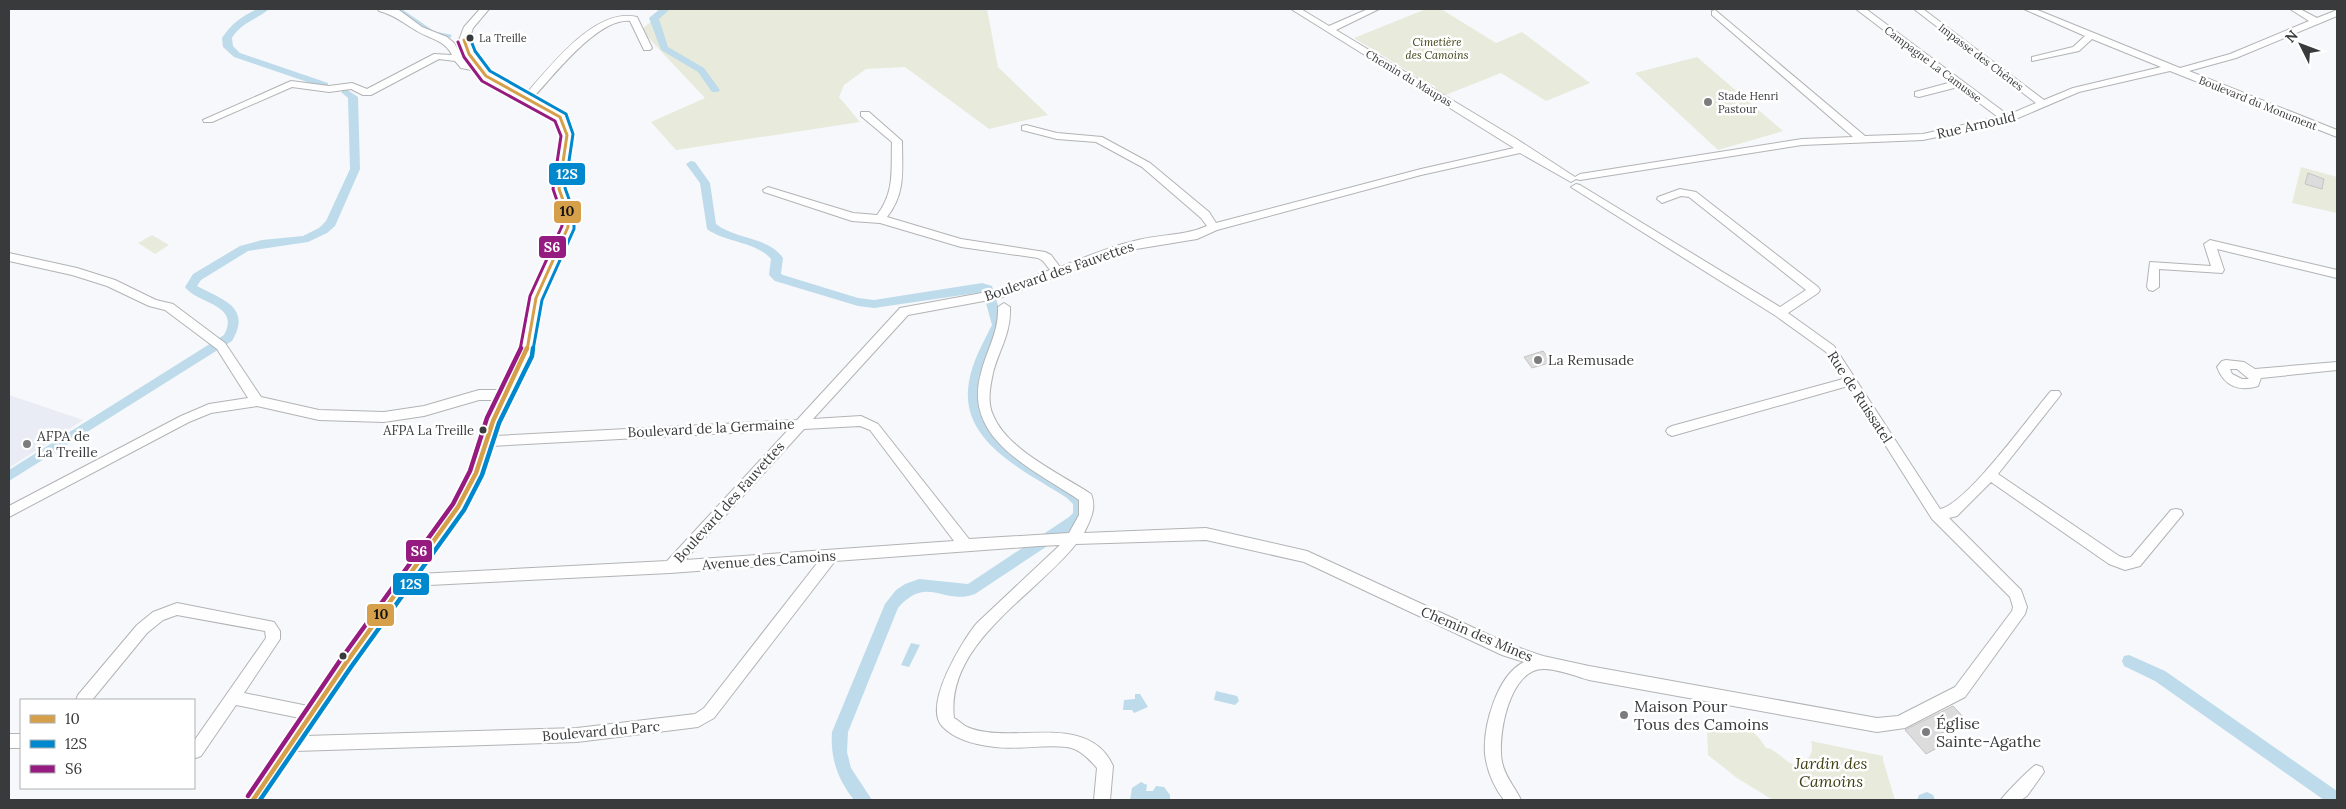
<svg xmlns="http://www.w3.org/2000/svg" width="2346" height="809" font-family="Lora,serif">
<rect width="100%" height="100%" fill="#f7f8fb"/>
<polygon fill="#e9ecf5" points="9,395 83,420 9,468"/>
<g fill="#e8eadc">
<polygon points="666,9 987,9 998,67 1048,115 989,129 905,67 866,69 844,85 839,97 860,122 676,150 651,122 705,98 641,30"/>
<polygon points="1426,9 1441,9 1496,43 1522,32 1590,83 1546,101 1501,73 1443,96 1435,91 1436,89 1434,85 1421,83 1413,78 1416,76 1354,38"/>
<polygon points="1697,57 1783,131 1718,150 1635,73"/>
<polygon points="2301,167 2337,177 2337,213 2292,203"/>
<polygon points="152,235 169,245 155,254 138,243"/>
<path d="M1729,723C1746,724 1757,733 1766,748C1779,748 1793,777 1807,760C1812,754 1813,749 1811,741L1883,756V760L1895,800H1773L1737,778L1708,755L1707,728Z"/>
</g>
<g fill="#bddbea">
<polygon points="911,643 920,645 909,667 901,665"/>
<polygon points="1216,691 1237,696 1239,701 1235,705 1214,700"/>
<polygon points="1135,694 1140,694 1148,707 1134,713 1132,710 1123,710 1124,700 1135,699"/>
<polygon points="1141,782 1147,785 1146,791 1153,791 1156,786 1164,787 1170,795 1170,800 1130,800 1132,788"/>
</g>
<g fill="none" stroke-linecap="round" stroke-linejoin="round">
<polyline stroke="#bddbea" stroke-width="3" points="399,9 434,33 450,36"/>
<g fill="#bddbea" fill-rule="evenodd">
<path d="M257,9H269C256,20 241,23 232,38L233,46L240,53L328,83V87H322L234,57L223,47L222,38C231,24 242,16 257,9Z"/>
<polygon points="660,9 670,9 659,19 668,47 704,68 720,90 718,92 712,92 698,72 661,50 649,18"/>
<path d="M346,89L358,97L360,169L335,226L327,233L308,242L248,251L201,280L197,286C223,300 252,307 232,341L9,481V470L224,335C241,304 197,304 185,287L193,274L240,246L262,240L303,236L319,228L326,221L350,169L348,98L341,92Z"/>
<path d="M691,161L695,162L710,183L716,224C736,240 768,236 783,258L781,274L783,275L858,298L874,300L982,283L992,286L1004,325C994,347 980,369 980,393C980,438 1026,459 1058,480C1066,484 1075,488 1081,494C1090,505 1087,515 1079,525L975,594C943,606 928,574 898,608L848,732L847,752L851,768L872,800H854C838,780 830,758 832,732L885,604L896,590L905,584L919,579L968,584L1069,517L1073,513V504L1067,498C1026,471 958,442 969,382C972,362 983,343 992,325L983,292L874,308L858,306L775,281L769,275L771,259C755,241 726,243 707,229L700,183L686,164Z"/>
<polygon points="2129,655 2165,671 2337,791 2337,800 2324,800 2155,681 2124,666 2122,661 2124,656"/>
<polygon points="1927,792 1933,795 1935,800 1917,800 1919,795"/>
</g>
</g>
<g fill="#dddcdd" stroke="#c4c4c5">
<polygon points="2308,173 2324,179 2322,189 2305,184"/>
<polygon points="1543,351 1552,362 1532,368 1524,357"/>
<polygon points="1953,706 1967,721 1940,734 1943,738 1936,746 1937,748 1926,754 1905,730"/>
</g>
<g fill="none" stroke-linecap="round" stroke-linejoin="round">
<defs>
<g id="street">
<path d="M378,9L399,10L422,27L447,37L454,43L465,61L472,65L464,54L459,40L464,27L480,9H489L473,28L469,40C480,72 498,78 526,94C551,66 595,7 637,17L652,48L650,50H644L630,21C599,17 553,76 533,98L564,115L572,135L564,189L573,214L574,227L542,298L532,354L499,421L495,436L797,420L900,308L998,290L1050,270L1043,261L1038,258L961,247L880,223L852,221L764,192L763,190L768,187L853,213L877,215C895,192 891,170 892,142L861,116V112H869L902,141C902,170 906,193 887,217L961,239L1045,252L1051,255L1060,267C1086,257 1111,246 1138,240C1161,234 1185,236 1207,226L1201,218L1142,167L1096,142L1057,139L1022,130V126L1026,125L1057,133L1102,137L1150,163L1209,212L1216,223L1421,169L1514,148L1291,9H1301L1329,26L1368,9H1379L1336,30L1515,138L1575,177L1580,174L1802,139L1853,137L1712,15V11L1715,10L1865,136L1923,134L1998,117L1958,87L1919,97L1915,96V92L1952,82L1856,9H1866L2008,115L2036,103L1914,9H1923L2044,100L2073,88L2161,67L2092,39L2079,51L2032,61V57L2073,47L2085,36L2024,9H2035L2180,68L2230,54L2309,21L2290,9H2300L2317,18L2337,10V16L2236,58L2189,71L2337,130V137L2170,71L2079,92L2011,121L1923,140L1802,145L1580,180L1576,179L1571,182L1520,153L1421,175L1217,230L1197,239L1124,251L1000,298L908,315L813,419L861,416L878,424L969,539L1069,533L1079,515V500C1034,469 962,440 981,373C987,349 999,332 998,307L1004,303L1010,307C1011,335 999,349 993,373C990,387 987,402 993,415C1007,450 1061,474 1091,494C1097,508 1090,521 1084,533L1206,528L1307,551L1511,645L1543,656L1589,666L1877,718L1898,716L1955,687L2012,611L2013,607L2010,597L1932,519L1848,386L1672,436L1668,434L1666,431L1668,428L1672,426L1843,379L1826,352L1776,316L1571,187L1576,184L1580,185L1780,307L1806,290L1689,197L1681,196L1662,203L1657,199L1658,197L1680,189L1696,192L1818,287L1820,290L1818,293L1788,313L1834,346L1940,509C1967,504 2030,415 2051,391H2059L2061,394L2059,397L1998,474L2119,556L2125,558L2131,557L2171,510L2176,509L2181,510L2183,514L2140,566L2125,570L2109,564L1991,482L1957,516L1949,518L2021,590L2027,607L2025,614L1965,697L1905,728L1877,732L1589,680C1575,676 1558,669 1544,669C1509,668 1497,737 1502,762C1505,777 1515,787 1521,800H1504C1494,787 1487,771 1485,754C1483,726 1497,675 1524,662L1502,655L1304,562L1206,540L1076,544C1036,595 945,643 954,718C958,720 963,725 967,727C1011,746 1088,710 1113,766L1110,800H1094L1097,768C1089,759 1080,749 1067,747C1043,744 1018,750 995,747C977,745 955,740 942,726C923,705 962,641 977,623L1060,545L1039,546L835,561L714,718L698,727L577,742L295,751L262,800H245L300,718L236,705L201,756L196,758L194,757V741L266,638L265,631L177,615L163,620L147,633L92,700H76L78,695L137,625L153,612L177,603L274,622L280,631V639L244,693L308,706L453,503L470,473L487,421L497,400H479L424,416L384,422L319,420L257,406L211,413L189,422L9,517V506L181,416L209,404L248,398L217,349L165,310L149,306L107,286L72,275L9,261V253L77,268L115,280L156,300L173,304L225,343L261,397L319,410L384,412L424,406L479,390H502L520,354L530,298L562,227L563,214L554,189L562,135L556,119L483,78L477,71L461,68L455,61L439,59L371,95H363L351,89L329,92L292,87L212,122H204L203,120L291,81L329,86L352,83L367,89L434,54L452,55C445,40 430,39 417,31C403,23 395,15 379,11ZM860,426L870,430L954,541L685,560L804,429ZM788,430L667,561L418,574C448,532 475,495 491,446ZM818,562L704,708L695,714L577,728L305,736L409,586L670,573Z"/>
<polygon points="2210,240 2337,270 2337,278 2217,249 2224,270 2222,273 2159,269 2159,287 2153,291 2149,290 2147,287 2150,262 2211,266 2204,244"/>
<path d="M2226,360L2244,362L2255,369L2337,362V370L2261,378L2258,386C2239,392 2224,386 2217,367L2222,361ZM2230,369H2237L2249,379H2242L2232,374Z"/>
<rect x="9" y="734" width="12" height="14"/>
<path d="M2036,765L2042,767L2044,772L2027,796L2021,800H2001C2003,796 2031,767 2036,765Z"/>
</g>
</defs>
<use href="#street" stroke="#b2b3b5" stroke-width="2"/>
<use href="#street" fill="#fefefe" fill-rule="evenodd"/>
<defs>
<polyline id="bus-1-far1" points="464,40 469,54 486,76 560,117 567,135 559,189 568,214 568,227 536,298 527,350"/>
<polyline id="bus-1" points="253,800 346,663 458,507 476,473 493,421 527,348"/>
<polyline id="bus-2-far1" points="470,38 475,51 490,71 566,114 573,134 565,188 574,213 574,229 542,300 533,350"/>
<polyline id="bus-2" points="260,800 351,667 464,510 482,475 499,423 532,356 533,348"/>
<polyline id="bus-3-far1" points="458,42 464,57 482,81 555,121 561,136 553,189 562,215 562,226 530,296 520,350"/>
<polyline id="bus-3" points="248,796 341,659 453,504 470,471 487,418 521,348"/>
</defs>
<use href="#bus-1-far1" stroke="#fff" stroke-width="6"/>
<use href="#bus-1" stroke="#fff" stroke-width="8"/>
<use href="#bus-2-far1" stroke="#fff" stroke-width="6"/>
<use href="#bus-2" stroke="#fff" stroke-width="8"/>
<use href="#bus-3-far1" stroke="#fff" stroke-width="6"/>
<use href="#bus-3" stroke="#fff" stroke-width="8"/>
<use href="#bus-1-far1" stroke="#d6a04a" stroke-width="3"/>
<use href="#bus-1" stroke="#d6a04a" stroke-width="4.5"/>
<use href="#bus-2-far1" stroke="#0088ce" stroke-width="3"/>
<use href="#bus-2" stroke="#0088ce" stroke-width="4.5"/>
<use href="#bus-3-far1" stroke="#951b81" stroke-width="3"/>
<use href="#bus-3" stroke="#951b81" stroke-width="4.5"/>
</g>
<g fill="#393a3c" stroke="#fff" stroke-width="2">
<circle cx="470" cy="38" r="4.5"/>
<circle cx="483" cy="430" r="4.5"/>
<circle cx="343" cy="656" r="4.5"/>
</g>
<g fill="#7c7c7f" stroke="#fff" stroke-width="2">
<circle cx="1708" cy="102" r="5"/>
<circle cx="1538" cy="360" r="5"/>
<circle cx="27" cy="444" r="5"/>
<circle cx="1624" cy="715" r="5"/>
<circle cx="1926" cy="732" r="5"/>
</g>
<g text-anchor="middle" stroke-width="5" stroke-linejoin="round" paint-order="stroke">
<g font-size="11" fill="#393a3c" stroke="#fff" text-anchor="start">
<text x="479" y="42">La Treille</text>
</g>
<g font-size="11" font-style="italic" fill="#3e4012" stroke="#fff">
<text x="1437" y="46">Cimetière<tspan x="1437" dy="13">des Camoins</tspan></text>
</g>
<g font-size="11" fill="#393a3c" stroke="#fff">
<text transform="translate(1981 57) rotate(37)" y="4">Impasse des Chênes</text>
<text transform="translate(1933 64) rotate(37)" y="4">Campagne La Camusse</text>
<text transform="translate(1409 78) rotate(31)" y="4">Chemin du Maupas</text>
<text transform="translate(2258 103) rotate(22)" y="4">Boulevard du Monument</text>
</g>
<g font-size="11" fill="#393a3c" stroke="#fff" text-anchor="start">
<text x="1718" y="100">Stade Henri<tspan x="1718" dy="13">Pastour</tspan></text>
</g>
<g font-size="13" fill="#393a3c" stroke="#fff" text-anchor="end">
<text x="474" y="435">AFPA La Treille</text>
</g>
<g font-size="14" fill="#393a3c" stroke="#fff">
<text transform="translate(1976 125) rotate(-13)" y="5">Rue Arnould</text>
<text transform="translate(1059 271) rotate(-19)" y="5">Boulevard des Fauvettes</text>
<text transform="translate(1860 397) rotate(57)" y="5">Rue de Ruissatel</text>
<text transform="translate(711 428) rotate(-3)" y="5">Boulevard de la Germaine</text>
<text transform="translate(729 502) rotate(-48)" y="5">Boulevard des Fauvettes</text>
<text transform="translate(769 560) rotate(-4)" y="5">Avenue des Camoins</text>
<text transform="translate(1477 634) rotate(23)" y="5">Chemin des Mines</text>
<text transform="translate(601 731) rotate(-5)" y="5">Boulevard du Parc</text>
</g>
<g font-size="14" fill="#393a3c" stroke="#fff" text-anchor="start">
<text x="1548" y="365">La Remusade</text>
<text x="37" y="441">AFPA de<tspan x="37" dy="16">La Treille</tspan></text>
</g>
<g font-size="16" fill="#393a3c" stroke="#fff" text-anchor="start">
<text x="1634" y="712">Maison Pour<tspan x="1634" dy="18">Tous des Camoins</tspan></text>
<text x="1936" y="729">Église<tspan x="1936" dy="18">Sainte-Agathe</tspan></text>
</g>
<g font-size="16" font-style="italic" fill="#3e4012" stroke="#fff">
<text x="1831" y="769">Jardin des<tspan x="1831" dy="18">Camoins</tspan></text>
</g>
</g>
<g stroke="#fff" stroke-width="2">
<rect x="548" y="162" width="38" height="24" rx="5" fill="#0088ce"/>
<rect x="553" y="200" width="29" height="24" rx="5" fill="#d6a04a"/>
<rect x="538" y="235" width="29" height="24" rx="5" fill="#951b81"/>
<rect x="405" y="539" width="28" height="24" rx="5" fill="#951b81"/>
<rect x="392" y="572" width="38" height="24" rx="5" fill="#0088ce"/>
<rect x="366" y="603" width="29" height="24" rx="5" fill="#d6a04a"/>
</g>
<g font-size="14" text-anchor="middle" font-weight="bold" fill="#fff">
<text x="567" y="179">12S</text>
<text x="552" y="252">S6</text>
<text x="419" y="556">S6</text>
<text x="411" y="589">12S</text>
</g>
<g font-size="14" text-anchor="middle" font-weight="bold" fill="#111">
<text x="567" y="216">10</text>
<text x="381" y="619">10</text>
</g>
<rect width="2346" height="809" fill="none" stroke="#393a3c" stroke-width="20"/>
<rect x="20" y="699" width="175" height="90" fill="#ffffff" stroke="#b0b0b1"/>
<rect x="30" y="715" width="25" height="8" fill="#d6a04a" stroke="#b0b0b1"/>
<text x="65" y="724" font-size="15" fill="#393a3c">10</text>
<rect x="30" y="740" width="25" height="8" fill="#0088ce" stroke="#b0b0b1"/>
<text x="65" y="749" font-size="15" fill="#393a3c">12S</text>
<rect x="30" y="765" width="25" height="8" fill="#951b81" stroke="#b0b0b1"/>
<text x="65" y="774" font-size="15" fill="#393a3c">S6</text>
<g transform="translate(2301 45) rotate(312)" stroke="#ffffff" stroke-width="4" paint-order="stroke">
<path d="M0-4L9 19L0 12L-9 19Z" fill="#393a3c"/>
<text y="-8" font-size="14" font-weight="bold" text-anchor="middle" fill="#393a3c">N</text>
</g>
</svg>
